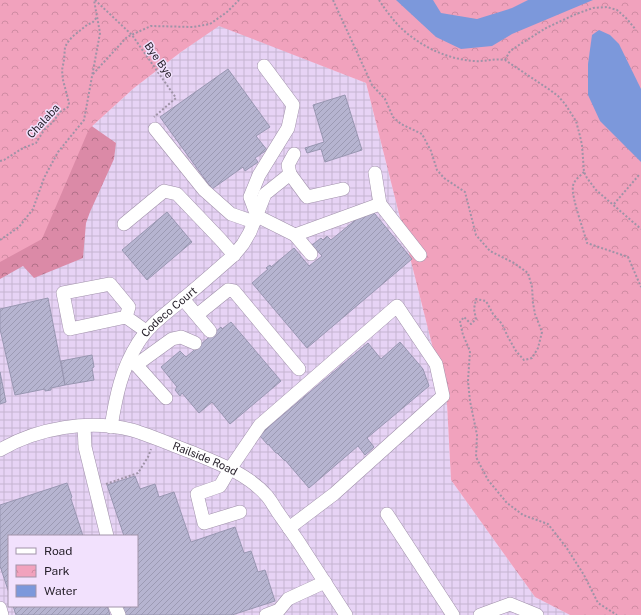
<svg xmlns="http://www.w3.org/2000/svg" width="641" height="615" font-family="'Public Sans',sans-serif">
<defs>
<pattern id="industrial-grid" width="8" height="8" patternUnits="userSpaceOnUse"><rect width="8" height="8" fill="#e7d3f5"/><path d="M0 4h8M4 0v8" fill="none" stroke="#c6b5d2"/></pattern>
<pattern id="forest-crowns" width="20" height="18" patternUnits="userSpaceOnUse"><rect width="20" height="18" fill="#db8aa7"/><path d="M2 6a3 3 0 1 1 6 0M12 15a3 3 0 1 1 6 0" fill="none" stroke="#b27088"/></pattern>
<pattern id="park-crowns" width="20" height="18" patternUnits="userSpaceOnUse"><rect width="20" height="18" fill="#f1a2bd"/><path d="M2 6a3 3 0 1 1 6 0M12 15a3 3 0 1 1 6 0" fill="none" stroke="#cf8ba3"/></pattern>
<pattern id="building-hatch" width="6" height="6" patternUnits="userSpaceOnUse"><rect width="6" height="6" fill="#b6b4d0"/><path d="M-1 1l2-2M0 6l6-6M5 7l2-2" fill="none" stroke="#9c9ab3"/></pattern>
</defs>
<rect width="100%" height="100%" fill="#f2e1fd"/>
<path fill="url(#industrial-grid)" fill-rule="evenodd" d="M219,25L366,83L447,404L451,480L535,597L570,615H0V262L89,129L134,88L181,52ZM9,536H137V606H9Z"/>
<polygon fill="url(#forest-crowns)" points="0,0 40,90 116,143 114,159 90,212 86,223 83,258 34,278 23,266 0,279"/>
<polygon fill="url(#park-crowns)" points="0,0 641,0 641,615 570,615 535,597 451,480 447,404 366,83 219,26 181,52 134,88 89,129 42,239 0,262"/>
<g fill="#7c98db">
<polygon points="396,0 433,0 441,13 477,19 512,8 528,0 593,0 512,34 492,46 461,49 436,37"/>
<polygon points="599,30 610,35 619,44 641,89 641,162 600,121 588,95 588,64 592,35"/>
</g>
<g fill="url(#building-hatch)" stroke="#9896b1">
<polygon points="228,69 270,127 256,136 267,150 255,158 258,162 245,171 243,167 212,189 160,117"/>
<polygon points="345,95 362,150 325,162 321,149 307,153 305,148 324,142 313,105"/>
<polygon points="370,208 412,259 307,348 252,283 268,269 266,268 270,265 271,267 294,248 309,266 322,256 312,245 321,238 323,240 327,236 331,240"/>
<polygon points="167,212 192,242 147,280 122,250"/>
<polygon points="48,298 65,385 51,388 51,390 45,391 45,389 15,395 0,329 0,309"/>
<polygon points="231,322 281,381 230,424 212,402 199,413 182,393 180,396 175,390 177,387 161,367 180,351 186,357 221,327 222,329"/>
<polygon points="400,342 423,369 429,386 367,438 374,447 365,455 358,446 309,488 285,460 285,461 277,453 276,453 268,444 268,445 259,435 368,343 381,359"/>
<polygon points="92,355 94,367 92,368 94,380 65,385 61,361"/>
<polygon points="0,372 6,402 0,404"/>
<polygon points="135,476 140,489 155,484 159,497 174,492 191,542 235,527 244,553 251,551 258,572 265,570 275,601 232,615 122,615 119,606 137,606 137,536 124,536 107,485"/>
<polygon points="67,483 72,497 71,498 71,499 83,536 9,536 9,593 0,566 0,505"/>
<polygon points="13,606 107,606 110,615 16,615"/>
</g>
<g fill="none" stroke-linecap="round" stroke-linejoin="round">
<defs>
<g id="minor">
<polyline points="264,66 293,105 288,128 259,175 250,197 257,216 295,235 311,254"/>
<polyline points="155,129 204,190 231,214 254,222"/>
<polyline points="290,174 288,165 294,154"/>
<polyline points="380,204 420,255"/>
<polyline points="124,224 164,191 177,194 220,239 234,255"/>
<polyline points="295,235 380,204 375,173"/>
<polyline points="183,299 210,331"/>
<polyline points="197,315 228,290 234,291 299,369"/>
<polyline points="126,317 129,307 110,284 63,293 70,329 126,317 146,331"/>
<polyline points="131,359 166,398"/>
<polyline points="136,365 172,339 181,337 195,343"/>
<polyline points="84,426 85,447 107,536"/>
<path id="s1" d="M111,427C116,396 121,370 138,343C149,325 167,313 183,299C200,285 217,270 234,255L243,244L250,232L265,194L290,174L307,197L343,189"/>
<path id="s2" d="M0,450C37,428 89,419 132,430C152,436 172,445 191,452C218,463 248,474 267,496C271,501 274,506 277,511C284,521 291,531 298,541C314,566 330,590 346,615"/>
<polyline points="240,512 204,523 197,494 220,486 230,469 260,425 397,306 436,364 443,396 334,494 289,528"/>
<polyline points="387,514 453,615"/>
<polyline points="115,606 119,615"/>
<polyline points="0,608 2,615"/>
<polyline points="266,615 279,610 288,599 325,582"/>
<polyline points="480,615 510,604 537,615"/>
</g>
</defs>
<use href="#minor" stroke="#a191ab" stroke-width="14"/>
<g stroke="#9f93a7" stroke-width="2" stroke-dasharray="2 2" stroke-linecap="butt">
<polyline points="95,0 132,35 176,98 154,117"/>
<polyline points="333,0 372,85 385,99 393,117 401,124 422,134 431,151 437,170 444,178 465,192 476,235 490,251 514,263 528,273 532,287 533,303 535,314 542,332 538,348 532,358 524,360 516,351 508,337 502,324 493,314 486,301 476,299 474,309 476,319 471,324 464,317 460,322 463,335 470,351 468,381 470,401 477,435 476,457 488,480 507,503 523,515 548,524 566,547 584,575 598,603 617,615"/>
<path d="M379,0C385,9 392,19 400,27C420,46 446,59 474,61C484,62 494,58 505,60L550,90L558,96L565,104L576,121L580,136L582,145L584,172L587,178L596,190L641,229"/>
<polyline points="505,60 510,51 519,45 546,28 576,14 593,8 607,7 617,10 627,19 636,30"/>
<polyline points="93,74 127,37 151,26 193,27 210,24 227,12 239,0"/>
<polyline points="0,161 4,160 23,148 36,143 44,130 53,122 60,112 68,107 69,103 63,80 62,70 64,60 65,47 68,42 72,37 87,25 93,22 97,17"/>
<path d="M584,172C580,176 574,180 573,186C571,197 584,231 587,243L628,257L641,287"/>
<polyline points="614,204 639,175"/>
<polyline points="0,240 19,227 33,209 44,178 58,152 84,120 100,33 94,0"/>
<polyline points="106,484 138,473 148,457 151,449"/>
</g>
<use href="#minor" stroke="#fff" stroke-width="13"/>
</g>
<g text-anchor="middle" stroke-width="3" stroke-linejoin="round" paint-order="stroke">
<g font-size="11" fill="#27212b" stroke="#f2e1fd">
<text transform="translate(159 60) rotate(55)" y="4">Bye Bye</text>
<text transform="translate(43 121) rotate(-47)" y="4">Chalaba</text>
<text dy="4" stroke="none"><textPath href="#s1" startOffset="133">Codeco Court</textPath></text>
<text dy="4" stroke="none"><textPath href="#s2" startOffset="215">Railside Road</textPath></text>
</g>
</g>
<rect x="8" y="535" width="130" height="72" fill="#f2e1fd" stroke="#a194a9"/>
<rect x="16" y="548" width="20" height="6" fill="#ffffff" stroke="#a194a9"/>
<text x="44" y="555" font-size="12" fill="#27212b">Road</text>
<rect x="16" y="565" width="20" height="12" fill="url(#park-crowns)" stroke="#a194a9"/>
<text x="44" y="575" font-size="12" fill="#27212b">Park</text>
<rect x="16" y="585" width="20" height="12" fill="#7c98db" stroke="#a194a9"/>
<text x="44" y="595" font-size="12" fill="#27212b">Water</text>
</svg>
